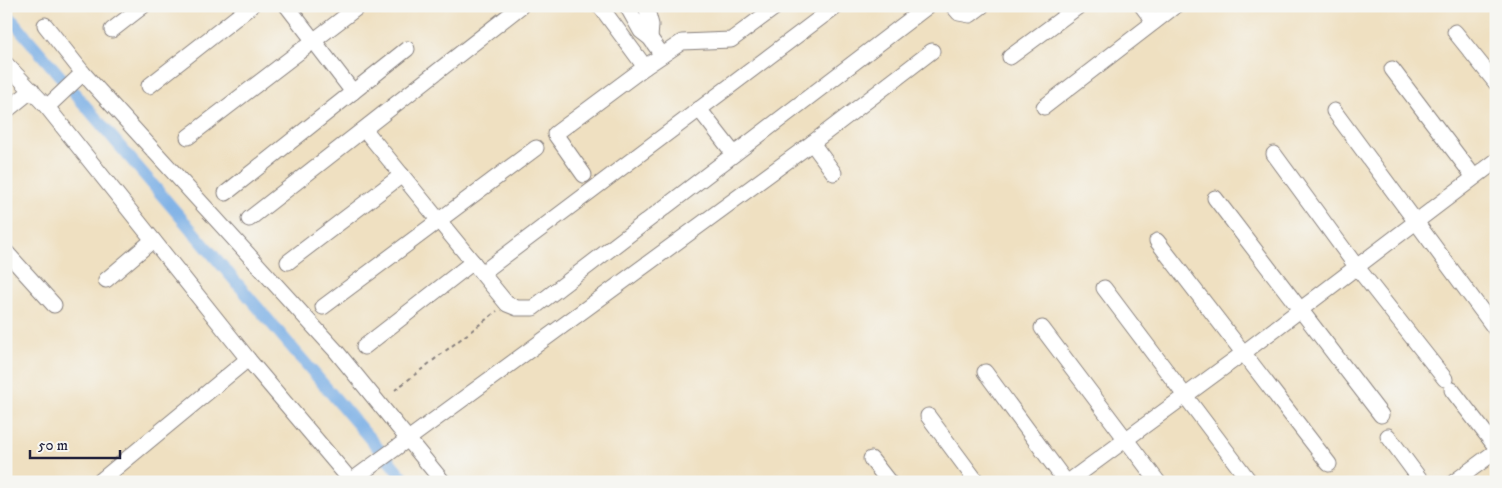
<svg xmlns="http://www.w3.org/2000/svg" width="1502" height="488" font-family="'IM FELL DW Pica',serif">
<rect width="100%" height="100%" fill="#f6f6f2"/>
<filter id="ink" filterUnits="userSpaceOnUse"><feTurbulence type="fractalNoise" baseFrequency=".02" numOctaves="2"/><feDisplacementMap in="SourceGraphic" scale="10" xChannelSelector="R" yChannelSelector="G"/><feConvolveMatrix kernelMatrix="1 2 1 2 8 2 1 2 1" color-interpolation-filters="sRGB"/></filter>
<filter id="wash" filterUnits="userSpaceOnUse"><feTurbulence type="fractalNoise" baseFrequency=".0096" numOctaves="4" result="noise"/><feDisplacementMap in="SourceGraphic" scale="20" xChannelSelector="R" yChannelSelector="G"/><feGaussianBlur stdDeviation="1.12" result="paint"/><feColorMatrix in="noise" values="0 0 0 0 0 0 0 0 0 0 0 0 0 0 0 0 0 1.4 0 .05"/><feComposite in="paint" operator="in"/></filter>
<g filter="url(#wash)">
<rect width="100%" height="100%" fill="#efe0c1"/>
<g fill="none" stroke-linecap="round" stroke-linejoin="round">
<polyline stroke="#78ade5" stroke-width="12" points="6,13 407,482"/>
</g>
</g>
<g filter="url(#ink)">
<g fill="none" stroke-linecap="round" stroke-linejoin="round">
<defs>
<g id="minor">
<polyline points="287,6 353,92"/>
<polyline points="600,6 645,67 682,42 731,40 777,6"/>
<polyline points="627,6 641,31 650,38 662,55"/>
<polyline points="646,6 651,25 650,38"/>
<polyline points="953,6 959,13 970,15 982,6"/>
<polyline points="1142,6 1154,22"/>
<polyline points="45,25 83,73 336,351 443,482"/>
<polyline points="112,30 143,6"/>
<polyline points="1455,32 1496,83"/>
<polyline points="1010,57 1079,6"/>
<polyline points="6,64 47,107 248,359 352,482"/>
<polyline points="1392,69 1474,177"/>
<polyline points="149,86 251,6"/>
<polyline points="47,107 83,73"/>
<polyline points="1044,107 1175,6"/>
<polyline points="699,109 734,154"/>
<polyline points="6,111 32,90"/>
<polyline points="1334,111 1496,330"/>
<polyline points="365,130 507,304 517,308 533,308 928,6"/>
<polyline points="188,137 359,6"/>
<polyline points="812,143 834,173"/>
<polyline points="1274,154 1356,266 1445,379"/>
<polyline points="584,175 555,134 645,67"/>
<polyline points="226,193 407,49"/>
<polyline points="1215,198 1381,415"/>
<polyline points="249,219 521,6"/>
<polyline points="1157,241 1329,464"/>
<polyline points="6,252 54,305"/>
<polyline points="288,262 402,175"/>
<polyline points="482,273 836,6"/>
<polyline points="106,280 153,240"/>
<polyline points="1104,288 1250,482"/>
<polyline points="323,307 536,148"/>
<polyline points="1042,328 1158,482"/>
<polyline points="364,347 473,262"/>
<polyline points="985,372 1066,482"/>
<polyline points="1452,390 1496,447"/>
<polyline points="928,416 977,482"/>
<polyline points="1388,436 1422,482"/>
<polyline points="871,459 889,482"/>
<polyline points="351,481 812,143 932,51"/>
<polyline points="99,482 248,359"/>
<polyline points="1068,482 1242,354 1496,161"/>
<polyline points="1454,482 1496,451"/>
</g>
</defs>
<use href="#minor" stroke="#88817e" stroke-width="17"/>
<polyline stroke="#88817e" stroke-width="2" stroke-dasharray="4 4" stroke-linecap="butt" points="395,390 497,311"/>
<use href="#minor" stroke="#fff" stroke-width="15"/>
</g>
</g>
<rect width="1502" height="488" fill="none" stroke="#f6f6f2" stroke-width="25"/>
<path d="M30 450v8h90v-8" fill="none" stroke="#22223b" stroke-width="2.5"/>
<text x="38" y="450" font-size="15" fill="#22223b" stroke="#f6f6f2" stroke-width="4" paint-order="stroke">50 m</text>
</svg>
